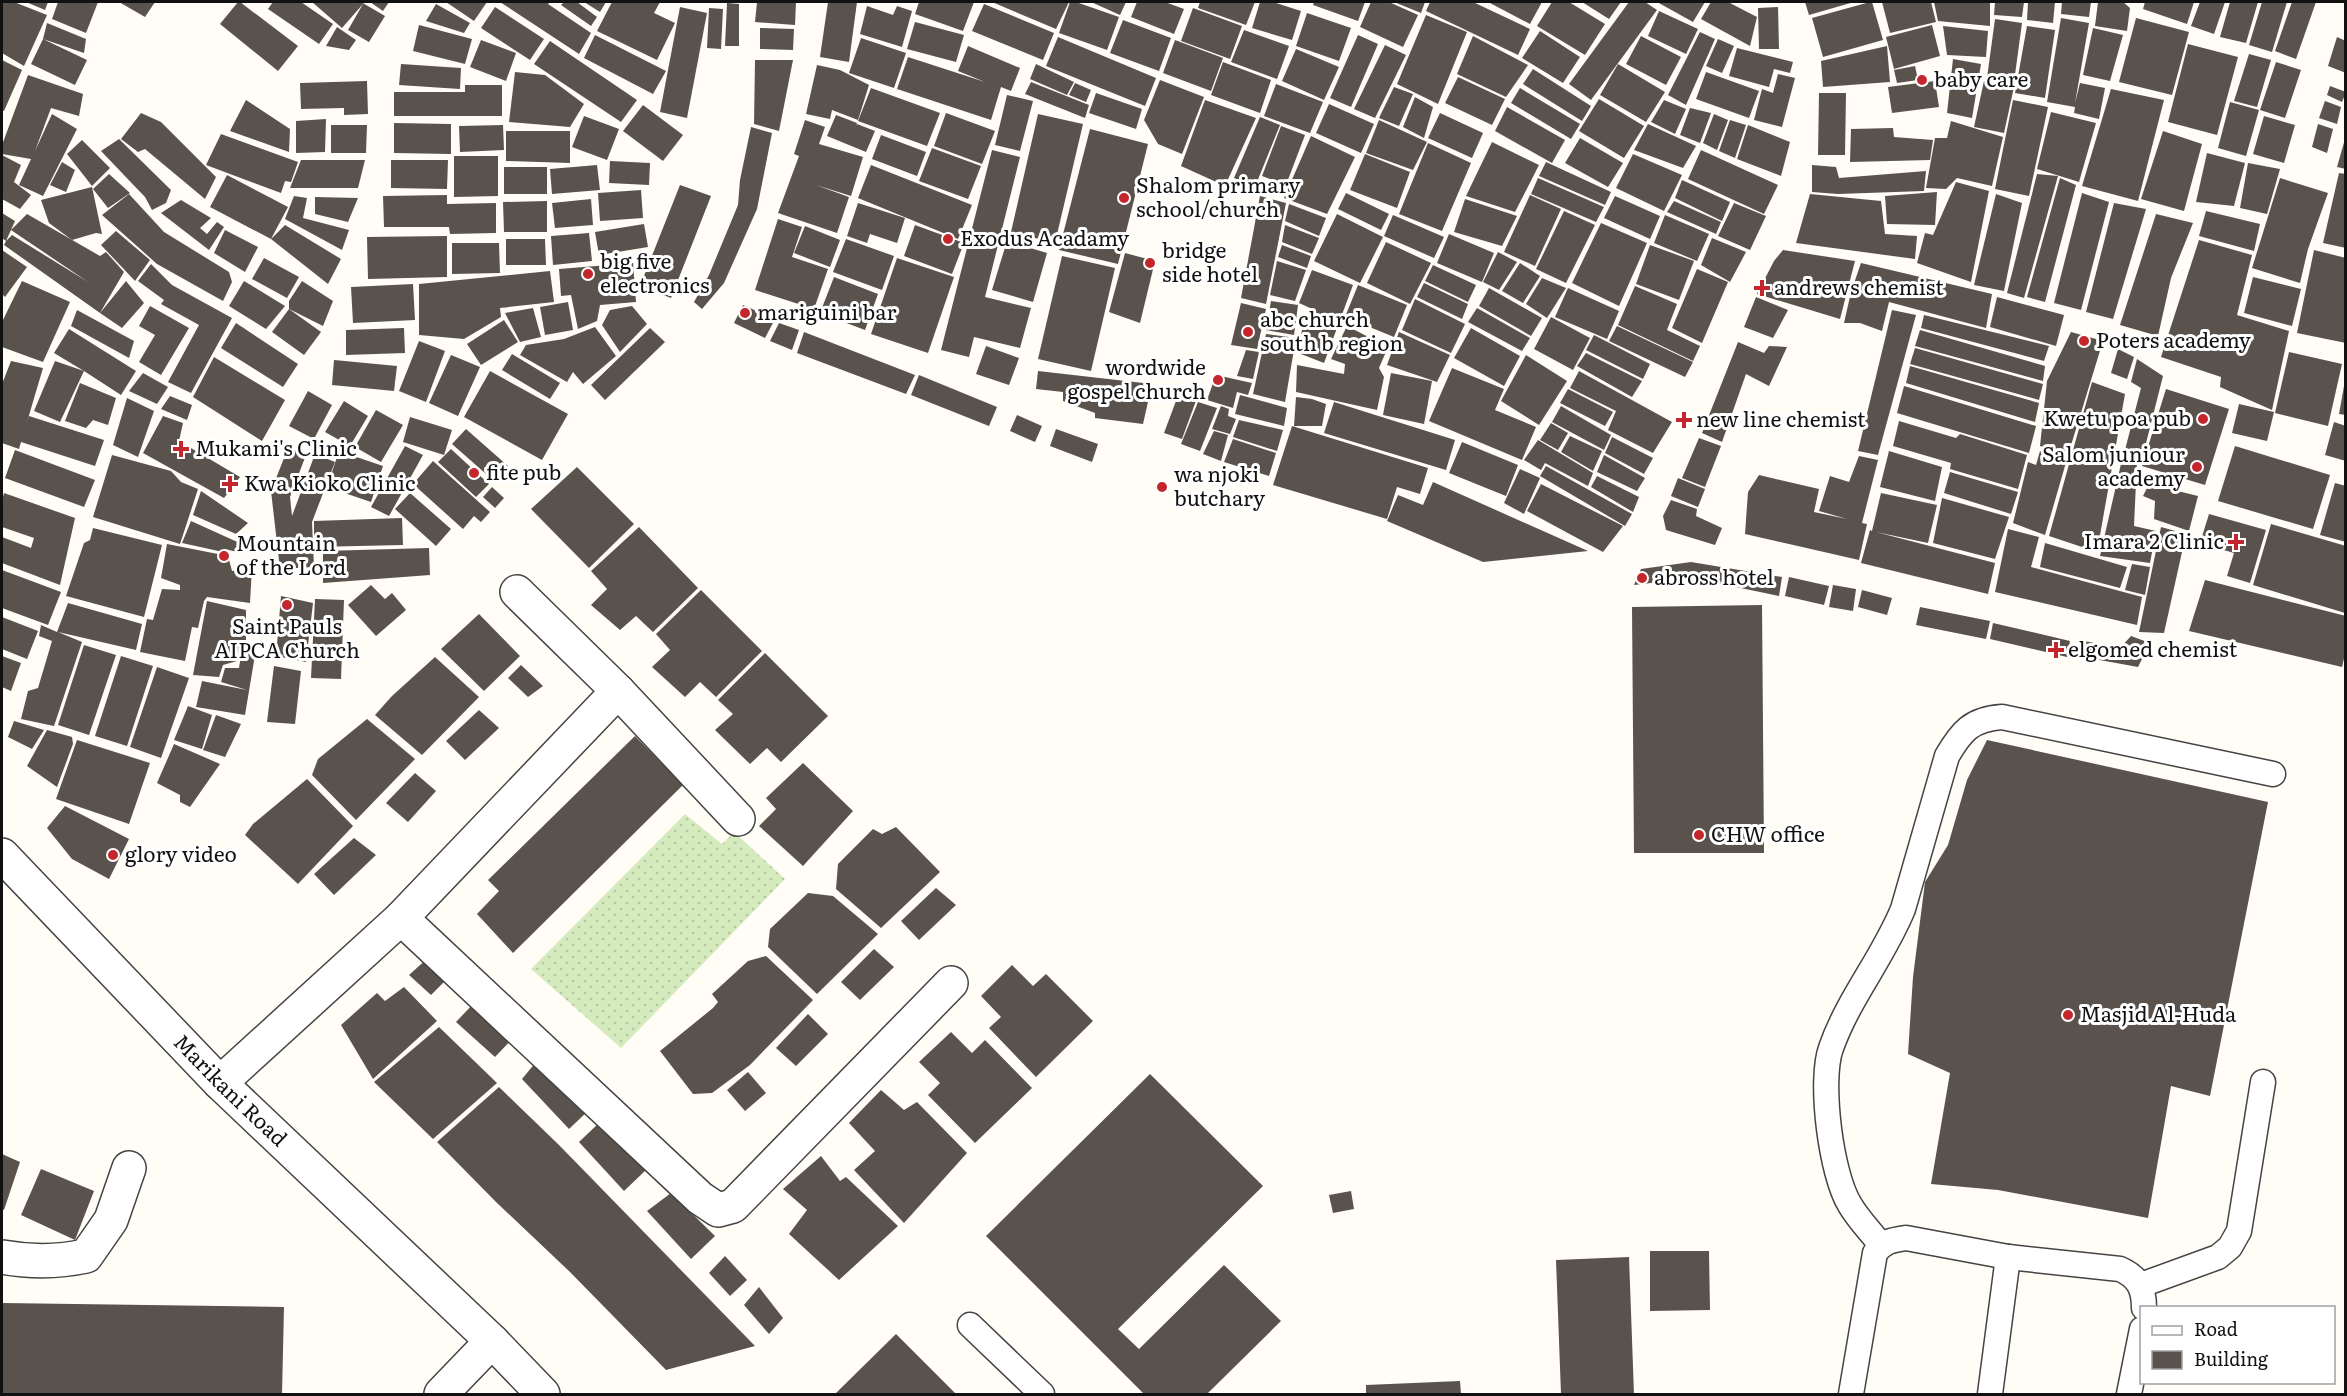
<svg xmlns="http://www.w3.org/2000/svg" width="2347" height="1396" font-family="Literata,serif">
<defs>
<pattern id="grass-dots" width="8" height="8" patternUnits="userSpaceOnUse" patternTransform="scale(1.5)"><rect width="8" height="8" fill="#d5ebbd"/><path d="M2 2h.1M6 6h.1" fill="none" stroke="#b6c8a1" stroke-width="1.8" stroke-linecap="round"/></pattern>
</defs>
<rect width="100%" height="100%" fill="#fffdf5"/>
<polygon fill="url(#grass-dots)" points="685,814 722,844 734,832 785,879 621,1048 531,969"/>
<g fill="#5a524d" fill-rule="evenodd">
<polygon points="2,2 14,2 47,15 24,66 2,53"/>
<polygon points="26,2 48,2 45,10"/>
<polygon points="58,2 98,2 86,33 52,19"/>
<polygon points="119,2 155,2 145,17"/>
<polygon points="238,2 240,2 298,46 278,71 220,24"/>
<polygon points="273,2 301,2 333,24 319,44 268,9"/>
<polygon points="312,2 361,2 385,16 369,42 348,30 363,4 342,28"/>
<polygon points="370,2 389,2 383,11"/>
<polygon points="446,2 487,2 474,21"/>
<polygon points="500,2 550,2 548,4 591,33 579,54"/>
<polygon points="564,2 577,2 597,17 591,26 561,5"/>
<polygon points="584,2 606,2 600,12"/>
<polygon points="612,2 660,2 654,13 675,23 657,60 597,31"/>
<polygon points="757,2 796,2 795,25 755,22"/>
<polygon points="828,2 857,2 849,62 820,57"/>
<polygon points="919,2 974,2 963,31 915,14"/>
<polygon points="992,2 1069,2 1056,29"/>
<polygon points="1070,2 1076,2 1119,17 1107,50 1059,33"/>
<polygon points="1091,2 1126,2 1120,15"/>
<polygon points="1137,2 1165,2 1184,9 1174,34 1131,17"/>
<polygon points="1200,2 1255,2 1246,25 1198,8"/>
<polygon points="1260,2 1273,2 1301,11 1292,40 1252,28"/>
<polygon points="1314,2 1365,2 1358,21 1313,5"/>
<polygon points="1371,2 1389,2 1418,15 1403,47 1360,27"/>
<polygon points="1394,2 1425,2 1421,13"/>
<polygon points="1430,2 1473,2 1530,29 1518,55 1426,11"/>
<polygon points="1488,2 1542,2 1530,24"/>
<polygon points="1552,2 1569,2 1605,24 1585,55 1537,26"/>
<polygon points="1582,2 1621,2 1609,19"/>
<polygon points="1629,2 1645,2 1657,10 1591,100 1569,84"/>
<polygon points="1657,2 1705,2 1693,22"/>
<polygon points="1711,2 1728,2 1757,17 1750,46 1701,19"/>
<polygon points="1805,2 1854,2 1809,15"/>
<polygon points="1870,2 1872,2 1883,40 1823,57 1812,18"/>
<polygon points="1882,2 1931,2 1936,22 1890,33"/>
<polygon points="1934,2 1990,2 1990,26 1938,21"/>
<polygon points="1995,2 2024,2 2022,17 1994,15"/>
<polygon points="2028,2 2055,2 2053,23 2027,20"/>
<polygon points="2062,2 2091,2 2089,17 2061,14"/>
<polygon points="2098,2 2123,2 2130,8 2127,31 2095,26"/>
<polygon points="2145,2 2194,2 2187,24 2143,9"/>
<polygon points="2200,2 2225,2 2214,34 2191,26"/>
<polygon points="2230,2 2258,2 2246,43 2220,37"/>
<polygon points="2262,2 2287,2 2272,52 2249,45"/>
<polygon points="2292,2 2316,2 2296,59 2275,51"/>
<polygon points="727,3 739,4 739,46 725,46"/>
<polygon points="436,4 470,23 464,33 426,21"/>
<polygon points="984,4 1054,33 1043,60 972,31"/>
<polygon points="867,6 893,15 897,6 912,11 902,47 860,34"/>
<polygon points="495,7 544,39 530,60 481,28"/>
<polygon points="680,7 707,13 687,118 660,112"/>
<polygon points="1778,7 1779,49 1759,49 1758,8"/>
<polygon points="709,8 723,9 721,49 707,48"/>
<polygon points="1193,8 1242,26 1230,59 1181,41"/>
<polygon points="1659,11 1698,29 1686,54 1648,36"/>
<polygon points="1307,13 1351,28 1339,61 1296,46"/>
<polygon points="1426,15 1467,32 1438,104 1397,84"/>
<polygon points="2061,18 2089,23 2075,103 2080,83 2105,88 2099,119 2074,113 2075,107 2047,102"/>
<polygon points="2136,18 2189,32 2172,95 2119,82"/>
<polygon points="1995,19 2022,23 2014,82 1987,78"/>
<polygon points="1123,20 1171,38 1159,71 1110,53"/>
<polygon points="915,22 964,35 956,62 907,49"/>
<polygon points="47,23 86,39 84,53 43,39 87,60 75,85 31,64 43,39"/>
<polygon points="419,25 472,39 465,64 413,51"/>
<polygon points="1932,25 1940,56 1894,69 1886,37"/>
<polygon points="1943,26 1988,31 1986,57 1947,55"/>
<polygon points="2027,26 2055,30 2045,98 2015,93"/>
<polygon points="337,27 356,40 349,50 326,46"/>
<polygon points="760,28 794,29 793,50 760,49"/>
<polygon points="2093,28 2123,35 2110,81 2083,75"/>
<polygon points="1244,30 1289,46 1277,79 1231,62"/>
<polygon points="1540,31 1580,57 1563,83 1522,58"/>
<polygon points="1700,32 1715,39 1686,105 1668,95"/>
<polygon points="595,35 666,71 653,94 584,58"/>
<polygon points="1358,35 1378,44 1351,107 1330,98"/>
<polygon points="1473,36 1528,65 1506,97 1457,74"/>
<polygon points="1641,36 1681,57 1666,85 1626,64"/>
<polygon points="1058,37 1156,78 1145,106 1046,66"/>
<polygon points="2337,37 2346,41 2346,73 2328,66"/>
<polygon points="861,38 906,53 894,88 849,73"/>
<polygon points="1718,39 1734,46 1722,73 1706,66"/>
<polygon points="481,40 516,53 506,81 470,67"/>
<polygon points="1175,40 1223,58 1211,91 1163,73"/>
<polygon points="550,41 637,100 621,122 534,64"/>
<polygon points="2188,44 2238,57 2217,135 2168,122"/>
<polygon points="1385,45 1406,55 1375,118 1354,109"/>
<polygon points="968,46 1020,68 1011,91 1001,87 991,120 897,89 908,57 985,82 958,71"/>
<polygon points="1887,46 1890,82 1823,87 1821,61"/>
<polygon points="1737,48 1793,62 1790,73 1774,69 1769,87 1729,76"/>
<polygon points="1296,49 1339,67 1324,100 1282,81"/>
<polygon points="2249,54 2271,60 2257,107 2234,101"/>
<polygon points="1953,59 1981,64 1972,118 1947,113"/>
<polygon points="2,60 22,70 4,111 2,110"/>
<polygon points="755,60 793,60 779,131 754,124"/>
<polygon points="1223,62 1271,80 1260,113 1211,95"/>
<polygon points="2276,62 2301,70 2285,118 2260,110"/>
<polygon points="401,64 461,68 460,89 399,85"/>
<polygon points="1036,64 1074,82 1067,95 1030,79"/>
<polygon points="1618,64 1665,92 1646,122 1600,95"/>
<polygon points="817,65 840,70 869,85 858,120 832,110 830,119 806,114"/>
<polygon points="1915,66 1918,80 1897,83 1894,70"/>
<polygon points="1533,69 1591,106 1582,121 1523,84"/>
<polygon points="515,72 545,75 584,104 570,127 509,122"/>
<polygon points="1706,72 1759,91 1749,118 1696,99"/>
<polygon points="1778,74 1795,78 1782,127 1754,120 1762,89 1773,93"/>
<polygon points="28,75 83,94 79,116 51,108 35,151 52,114 77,129 43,196 19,185 31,159 2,154 2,145"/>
<polygon points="1458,77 1505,99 1492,125 1445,103"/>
<polygon points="1160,80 1204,97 1182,154 1158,144 1144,120"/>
<polygon points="367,81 368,114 344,115 344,108 301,109 300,83"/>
<polygon points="1935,81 1939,107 1892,113 1888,87"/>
<polygon points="1984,81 2014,87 2004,133 1974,127"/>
<polygon points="1031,82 1089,105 1085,118 1025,94"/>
<polygon points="1075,83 1091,90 1086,102 1069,95"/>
<polygon points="1276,84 1323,102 1310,133 1264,116"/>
<polygon points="465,85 502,85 502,116 394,116 394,92 465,92"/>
<polygon points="2330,86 2346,92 2342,102 2327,95"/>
<polygon points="1394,87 1413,94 1399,126 1379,118"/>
<polygon points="871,88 940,113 927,146 858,121"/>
<polygon points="1520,88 1580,124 1571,139 1511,103"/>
<polygon points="2111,89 2164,100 2138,201 2082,186"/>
<polygon points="1096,93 1142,109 1136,129 1089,113"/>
<polygon points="1819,93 1846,93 1845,155 1818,155"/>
<polygon points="1007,95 1033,101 1020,151 995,145"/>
<polygon points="1415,97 1433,107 1424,138 1403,127"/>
<polygon points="1599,99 1644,126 1624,158 1579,131"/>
<polygon points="246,100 290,129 289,152 230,131"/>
<polygon points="1205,100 1256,118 1225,186 1181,166"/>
<polygon points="1664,100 1686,109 1675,134 1651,122"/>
<polygon points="2013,100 2048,107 2029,196 1995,189"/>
<polygon points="2325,101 2341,107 2337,124 2319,118"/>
<polygon points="2230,102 2259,110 2246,156 2218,148"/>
<polygon points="1329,104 1374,124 1361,153 1316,133"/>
<polygon points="643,105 683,135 663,161 623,131"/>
<polygon points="1507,107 1565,140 1552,163 1495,131"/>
<polygon points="1690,108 1711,113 1700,143 1680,135"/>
<polygon points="2051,112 2096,123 2079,182 2037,169"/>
<polygon points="141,113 161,122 216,177 205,199 145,149 138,152 121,139"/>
<polygon points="946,113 995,131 982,164 934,146"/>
<polygon points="1440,113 1483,133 1472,158 1428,138"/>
<polygon points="1038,114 1083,124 1055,243 1011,232"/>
<polygon points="1714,114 1728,120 1717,150 1703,143"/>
<polygon points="836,115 857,123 856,126 857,124 875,131 866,152 827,136"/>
<polygon points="584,116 619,129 607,160 572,147"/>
<polygon points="2264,116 2295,125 2284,163 2253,154"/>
<polygon points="1260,117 1280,125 1255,187 1234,178"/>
<polygon points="326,119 325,152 296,153 296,121"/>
<polygon points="805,120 825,127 819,144 863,157 851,196 816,185 849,197 837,233 778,213 799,156 794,154"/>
<polygon points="1379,120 1427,142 1413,170 1366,153"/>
<polygon points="1730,120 1746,125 1735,158 1719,151"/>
<polygon points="1951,121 2003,137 1992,186 1957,178 1946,189 1926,188 1935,138 1947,138"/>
<polygon points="394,123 451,124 451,154 394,153"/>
<polygon points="1648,124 1696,146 1683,168 1634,150"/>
<polygon points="2318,124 2333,129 2327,153 2312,147"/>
<polygon points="331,125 367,125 366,153 331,153"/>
<polygon points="503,125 504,150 460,152 459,126"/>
<polygon points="1748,125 1790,142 1781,176 1737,159"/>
<polygon points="1281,126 1305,135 1286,185 1262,176"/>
<polygon points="751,127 772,133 757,209 724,283 702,309 694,302 709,275 738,205 740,180"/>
<polygon points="1893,128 1894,137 1933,140 1930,160 1850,162 1851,129"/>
<polygon points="1090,129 1148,144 1118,264 1059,250"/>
<polygon points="506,131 570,131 570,163 506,161"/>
<polygon points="2163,131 2202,144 2184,211 2141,199"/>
<polygon points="221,134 298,162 291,182 285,181 281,193 206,165"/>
<polygon points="881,135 926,152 917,176 872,159"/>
<polygon points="1311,136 1355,157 1327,214 1284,198"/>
<polygon points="1580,138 1623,163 1608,187 1565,163"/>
<polygon points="119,139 171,190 166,203 152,210 145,197 101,151"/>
<polygon points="2345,139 2346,139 2346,169 2337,167"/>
<polygon points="82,140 110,168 92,186 67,154"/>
<polygon points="1492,142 1539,165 1515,212 1466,196"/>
<polygon points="1428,143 1471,163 1442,231 1399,214"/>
<polygon points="932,148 981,166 968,199 919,181"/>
<polygon points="992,150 1020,157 985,297 1031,308 1020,348 974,337 969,357 941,350"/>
<polygon points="1701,150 1778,185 1764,214 1688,179"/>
<polygon points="2207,153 2245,163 2234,206 2196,202"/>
<polygon points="1365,154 1410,172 1397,208 1350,190"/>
<polygon points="1633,154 1682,175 1664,211 1616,188"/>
<polygon points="2,155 21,165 14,182 31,195 20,209 2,199"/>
<polygon points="454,156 498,156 498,196 454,197"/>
<polygon points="301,160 365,160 358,188 290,188"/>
<polygon points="391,160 448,160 447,189 391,188"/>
<polygon points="610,161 650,163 649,185 609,183"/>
<polygon points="62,162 75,170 66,192 50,185"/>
<polygon points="1546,162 1611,192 1605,205 1539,176"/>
<polygon points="2248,163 2280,169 2267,214 2240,208"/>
<polygon points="597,165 600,190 552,194 550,169"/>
<polygon points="871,165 972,205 958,239 858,198"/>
<polygon points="1812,165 1836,167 1839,178 1926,171 1924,191 1838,194 1812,192"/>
<rect x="504" y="167" width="43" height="27"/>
<polygon points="2339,173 2346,174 2346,248 2323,243"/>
<polygon points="109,174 130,193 108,208 93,189"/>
<polygon points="2037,174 2058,176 2024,298 2007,293"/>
<polygon points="227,175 288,207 271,239 285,225 341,259 328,284 271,239 210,207"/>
<polygon points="1538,178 1604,207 1596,222 1531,194"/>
<polygon points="2060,178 2076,185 2045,302 2027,297"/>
<polygon points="2280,178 2328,193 2308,249 2300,283 2252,268"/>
<polygon points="1682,180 1730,202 1722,221 1675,198"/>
<polygon points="1956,182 1989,191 1971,282 1917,263 1925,233 1933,235"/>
<polygon points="680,185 711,196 671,298 640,286"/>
<polygon points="92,187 102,234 96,233 72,240 49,223 41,200"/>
<polygon points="641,190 643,218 600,221 598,193"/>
<polygon points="1937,192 1935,225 1887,224 1885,196"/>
<polygon points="1346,193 1389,214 1381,230 1338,209"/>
<polygon points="2082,193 2109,202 2081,310 2054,303"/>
<polygon points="129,194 164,232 229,272 232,282 223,301 157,264 102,215"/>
<polygon points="1810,194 1881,201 1885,234 1917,236 1915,259 1796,243"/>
<polygon points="1996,194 2022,203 2004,291 1974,285"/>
<polygon points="447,195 447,204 496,203 496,233 450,234 449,227 384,227 383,196"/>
<polygon points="1530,195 1561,209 1535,266 1504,252"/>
<polygon points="294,196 307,198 303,218 349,230 342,250 285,219"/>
<polygon points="1260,196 1286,203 1266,304 1241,298"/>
<polygon points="1615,196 1660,216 1650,239 1604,218"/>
<polygon points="315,197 358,198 348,222 315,214"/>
<polygon points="591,199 593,225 555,228 552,203"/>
<polygon points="1465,199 1517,216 1502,246 1454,232"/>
<polygon points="181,200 211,218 200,228 207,234 217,222 224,227 209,250 161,213"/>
<polygon points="547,201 547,232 504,232 503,202"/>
<polygon points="1674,201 1721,222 1716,234 1667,212"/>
<polygon points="858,203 905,218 897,243 870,234 867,243 847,236"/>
<polygon points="1734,203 1766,216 1750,250 1718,236"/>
<polygon points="2114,203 2146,209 2113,319 2086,312"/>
<polygon points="1289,204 1326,218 1319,236 1285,221"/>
<polygon points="1564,211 1595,225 1566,283 1536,269"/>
<polygon points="2206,211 2260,224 2254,251 2199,236"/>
<path d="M2,213L15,221L11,230L27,214L100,256L106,252L124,272L100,313L4,245L6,241L2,238ZM11,230L88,282L12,235L6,241Z"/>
<polygon points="1337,214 1383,237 1360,283 1314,261"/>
<polygon points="2156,214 2193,223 2171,278 2158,336 2120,325"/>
<polygon points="1393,215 1444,237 1434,258 1384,236"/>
<polygon points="1665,215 1709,234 1697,261 1654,243"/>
<polygon points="778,219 802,227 792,257 828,269 814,309 755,290"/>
<polygon points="1601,223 1647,243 1619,306 1572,283"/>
<polygon points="644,224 648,247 599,255 595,232"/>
<polygon points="915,225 964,243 952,274 904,256"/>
<polygon points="1285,225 1319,238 1312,254 1282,242"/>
<polygon points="805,226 840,240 830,267 794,253"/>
<polygon points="225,230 258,247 245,272 214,253"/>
<polygon points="116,231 150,260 135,281 101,245"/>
<polygon points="589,233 592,261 553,265 551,236"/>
<polygon points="1449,234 1494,253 1482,282 1437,263"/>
<polygon points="447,236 447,277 368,279 367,237"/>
<polygon points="1712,238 1746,252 1730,282 1701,265"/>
<polygon points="506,239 545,239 546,265 506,265"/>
<polygon points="846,239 894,256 882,290 833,272"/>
<polygon points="2199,240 2252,255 2237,315 2289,331 2272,410 2220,387 2221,377 2161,357"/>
<polygon points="1007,241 1047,253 1033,302 992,290"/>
<polygon points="1386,242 1431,263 1410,304 1367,283"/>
<polygon points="452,243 499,243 500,273 452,274"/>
<polygon points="1282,245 1311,256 1307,268 1278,257"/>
<polygon points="1650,245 1694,261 1679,300 1636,284"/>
<polygon points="2,250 27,267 5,297 2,294"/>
<polygon points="1783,250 1855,261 1840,319 1757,294 1774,261"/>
<polygon points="2314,250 2346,258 2346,343 2297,333"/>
<polygon points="1498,252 1517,262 1499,290 1483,282"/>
<polygon points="1125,253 1155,261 1140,323 1109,312"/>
<polygon points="1062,256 1115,268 1091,371 1038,359"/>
<polygon points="264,258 299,277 287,298 252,279"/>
<polygon points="897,258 954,277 928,353 871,334"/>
<polygon points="1277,261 1306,270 1295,301 1270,295"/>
<polygon points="633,263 636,302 600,305 597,321 578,329 571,295 561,296 559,269"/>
<polygon points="1520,263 1540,276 1523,303 1502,291"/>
<polygon points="1861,263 1992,294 1986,328 1889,302 1882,331 1860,323 1844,323 1851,292"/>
<polygon points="151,264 172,285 232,318 191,393 168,382 199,325 161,304 164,300 138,281"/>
<polygon points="1433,265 1476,285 1468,302 1425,281"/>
<polygon points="1697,269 1728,282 1702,343 1672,328"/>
<polygon points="1312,270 1353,285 1324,363 1301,354 1306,341 1299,339 1310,308 1299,303"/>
<polygon points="550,271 554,302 500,308 501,317 464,339 419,335 419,284"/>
<polygon points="834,277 878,294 865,330 820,313"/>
<polygon points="2253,277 2301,289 2292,326 2244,313"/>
<polygon points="1542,278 1566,288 1547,318 1526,304"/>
<polygon points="22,281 70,302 43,362 2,347 2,322"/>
<polygon points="126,281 144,303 122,328 100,313"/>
<polygon points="244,281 285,306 266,329 229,306"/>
<polygon points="302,281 333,301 323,326 289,309 289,301"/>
<polygon points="1424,283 1468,304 1462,319 1417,297"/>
<polygon points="413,284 415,320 353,323 351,287"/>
<polygon points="1358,285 1407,305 1394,337 1345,317"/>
<polygon points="1635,286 1677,304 1667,330 1700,346 1693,361 1618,325"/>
<polygon points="1489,288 1542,318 1531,336 1479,306"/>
<polygon points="1568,288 1619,311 1607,339 1555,317"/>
<polygon points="1756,297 1788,310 1773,338 1744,327"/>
<polygon points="1997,297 2064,315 2056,346 1990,327"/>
<polygon points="1415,299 1465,324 1451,353 1402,330"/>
<polygon points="1271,301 1298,305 1294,335 1266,330"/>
<polygon points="568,302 573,330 545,335 540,307"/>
<polygon points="1241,303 1266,309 1257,349 1231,345"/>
<polygon points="743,305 775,319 765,338 734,323"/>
<polygon points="150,306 189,328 161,375 139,362 155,335 139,326"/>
<polygon points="632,306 647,324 620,352 602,325 610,310"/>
<polygon points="533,308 541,337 520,342 505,313"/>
<polygon points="1477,308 1530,338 1522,351 1468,322"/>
<polygon points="289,309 321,332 304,355 272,332"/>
<polygon points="77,310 134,341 129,358 71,326"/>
<polygon points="1892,310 1916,315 1878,455 1858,451"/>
<polygon points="1924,315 2049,346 2044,361 1921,328"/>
<polygon points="1551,317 1590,338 1573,370 1534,349"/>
<polygon points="504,320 518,342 481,365 467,344"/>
<polygon points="236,323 298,364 283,387 221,348"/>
<polygon points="779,323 799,330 792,350 770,341"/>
<polygon points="1347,326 1388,347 1379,368 1384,377 1377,410 1296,392 1297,365 1344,374 1345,364 1331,359"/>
<polygon points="1617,326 1693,362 1685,377 1609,341"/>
<polygon points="595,327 616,356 583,384 573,372 567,382 520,355 526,345 564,339"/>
<polygon points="404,328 405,353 346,355 346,330"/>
<polygon points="650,328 665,342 605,400 591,385"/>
<polygon points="1471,328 1520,356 1504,386 1454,358"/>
<polygon points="69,329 136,371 121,395 84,371 60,422 34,411 55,361 84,371 54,353"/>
<polygon points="1920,330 2045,366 2043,381 1915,346"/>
<polygon points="804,332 915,375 906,394 797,353"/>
<polygon points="1399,332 1450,355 1437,382 1387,365"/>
<polygon points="2071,332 2103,341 2068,455 2040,446 2047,381"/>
<polygon points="1266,334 1296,338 1285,402 1253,394"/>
<polygon points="1594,335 1650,364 1643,379 1586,350"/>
<polygon points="419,341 445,351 426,402 399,391"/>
<polygon points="1738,342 1764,353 1769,346 1787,347 1769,386 1746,374 1722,442 1702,433"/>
<polygon points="986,346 1019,358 1009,385 976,374"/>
<polygon points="1915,348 2043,384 2039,400 1910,364"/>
<polygon points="2118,349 2134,357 2127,379 2111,373"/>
<polygon points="1246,350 1259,352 1253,379 1237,376"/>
<polygon points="2289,352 2342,364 2328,426 2275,413"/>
<polygon points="1586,353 1642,381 1632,397 1577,366"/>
<polygon points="512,354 560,383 550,399 502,370"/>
<polygon points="451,355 480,367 458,416 429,403"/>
<polygon points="1526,355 1567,381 1539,425 1501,401"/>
<polygon points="214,357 285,400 262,441 193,397"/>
<polygon points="2137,359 2163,376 2143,455 2125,450 2141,388 2131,382"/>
<polygon points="334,360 397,366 394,391 332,385"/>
<polygon points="11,361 43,368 27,422 29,416 104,440 95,466 21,442 19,449 2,443 2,384"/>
<polygon points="1910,366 2039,403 2035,422 1906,383"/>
<polygon points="1452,368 1504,389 1495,410 1536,427 1522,460 1429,421"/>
<polygon points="490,371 568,414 542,460 464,417"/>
<polygon points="1038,371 1152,384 1143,424 1095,418 1095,413 1063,401 1063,392 1036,389"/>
<polygon points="1579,371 1672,422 1653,453 1608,430 1616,411 1570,388"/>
<polygon points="143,373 168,387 157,404 129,391"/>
<polygon points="1391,373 1432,381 1424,424 1383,415"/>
<polygon points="919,375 997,407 989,426 911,395"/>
<polygon points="1216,375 1252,383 1248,395 1237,392 1233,408 1207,400"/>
<polygon points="2092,382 2125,394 2097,552 2049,536"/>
<polygon points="80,383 116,398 108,425 93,420 86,428 65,421"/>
<polygon points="1904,386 2036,426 2029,453 1897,413"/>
<polygon points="2344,386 2346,386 2346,415 2339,414"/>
<polygon points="1568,389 1613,412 1605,426 1560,403"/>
<polygon points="2166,389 2229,409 2205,485 2142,466"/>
<polygon points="308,391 332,405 314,439 289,426"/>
<polygon points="1179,393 1197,398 1182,439 1164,433"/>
<polygon points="1240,395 1287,408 1284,426 1235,414"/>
<polygon points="170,396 192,405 187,420 161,409"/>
<polygon points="1296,397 1312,399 1326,404 1322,426 1294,426"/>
<polygon points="127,398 154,411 138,457 113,445"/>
<polygon points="344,401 368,416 350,446 325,432"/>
<polygon points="1198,402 1217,408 1200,451 1181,444"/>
<polygon points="1334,402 1455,440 1446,470 1324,433"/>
<polygon points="2239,404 2274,412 2267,441 2232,433"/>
<polygon points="1221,406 1229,409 1228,416 1236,419 1230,434 1212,429"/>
<polygon points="1561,406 1611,435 1604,450 1552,422"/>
<polygon points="376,410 403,425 381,462 355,447"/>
<polygon points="1017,415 1042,426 1035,442 1010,431"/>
<polygon points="163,416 183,423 179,441 240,477 224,498 143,453"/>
<polygon points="410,417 452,430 444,455 403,442"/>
<polygon points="1239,420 1283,430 1277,451 1233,437"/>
<polygon points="1899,421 1956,438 1960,434 2027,455 2018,489 1950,469 1951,463 1893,446"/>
<polygon points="2334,422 2346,426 2346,461 2325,455"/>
<polygon points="1551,423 1568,433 1558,450 1540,440"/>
<polygon points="1292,426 1428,468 1420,494 1397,487 1387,519 1273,485"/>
<polygon points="466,429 508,466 494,481 452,444"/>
<polygon points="1056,429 1098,444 1092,462 1050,446"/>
<polygon points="1214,431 1228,435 1221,461 1203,454"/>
<polygon points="1570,436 1602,451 1593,471 1561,452"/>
<polygon points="1612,437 1653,458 1644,474 1605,453"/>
<polygon points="1699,438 1721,446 1705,487 1682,478"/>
<polygon points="1233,439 1276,453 1269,476 1224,462"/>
<polygon points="1538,440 1593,473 1588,486 1545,463 1541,470 1524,460"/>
<polygon points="1462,442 1518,465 1506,496 1449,473"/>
<polygon points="405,446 423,455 389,516 371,507"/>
<polygon points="2235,446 2330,475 2313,529 2218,501"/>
<polygon points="288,448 306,455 290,497 292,516 315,454 335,462 312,522 314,567 280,569 271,491"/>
<polygon points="451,449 489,484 476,497 438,462"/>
<polygon points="15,450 95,480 84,507 5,478"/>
<polygon points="339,451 383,466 371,502 327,487"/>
<polygon points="1889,451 1942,467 1935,501 1880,487"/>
<polygon points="2040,451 2067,459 2045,535 2013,523 2028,462 2036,465"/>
<polygon points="112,455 171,471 181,482 198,489 180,544 93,517"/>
<polygon points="1604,455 1645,478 1637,491 1597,472"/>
<polygon points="2123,455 2137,461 2134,526 2156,531 2150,563 2100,556"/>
<polygon points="1859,456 1878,460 1862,523 1867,524 1859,560 1745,534 1748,492 1759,475 1819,489 1814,512 1847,519 1819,511 1830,476 1849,482"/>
<polygon points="433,461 490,512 481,522 474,516 463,529 413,484"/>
<polygon points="1546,466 1632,514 1625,526 1540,476"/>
<polygon points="577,467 634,524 589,568 531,509"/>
<polygon points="1520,469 1540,478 1524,514 1504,503"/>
<polygon points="1950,472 2018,492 2011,514 1944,493"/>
<polygon points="1597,476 1639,497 1633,512 1591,487"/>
<polygon points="1678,478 1705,489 1698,507 1671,496"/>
<polygon points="1433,482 1588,551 1483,562 1387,521 1398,495 1423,505"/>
<polygon points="2335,483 2346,486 2346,542 2320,535"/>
<polygon points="1541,484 1623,526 1603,552 1527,511"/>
<polygon points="2149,484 2198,496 2189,531 2154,519 2155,501 2143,496"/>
<polygon points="492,487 504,498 495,508 483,497"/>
<polygon points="201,491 248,523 236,534 193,515"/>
<polygon points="4,493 75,518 60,585 2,563 2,537 31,548 34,538 2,527 2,501"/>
<polygon points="410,493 451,529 436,546 395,509"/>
<polygon points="1881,493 1937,505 1928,543 1876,532 1995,563 1988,594 1861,563 1870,530 1872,531"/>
<polygon points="1942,498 2009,517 1995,559 1933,543"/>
<polygon points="1671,500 1697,509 1696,516 1722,528 1715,545 1666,530 1663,516"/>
<polygon points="2209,514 2266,530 2250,583 2227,576 2234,553 2200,543"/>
<polygon points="402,518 403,545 314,547 314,521"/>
<polygon points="191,521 244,545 241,553 225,549 223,552 182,543"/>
<polygon points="2271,524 2346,546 2345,613 2253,585"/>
<polygon points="639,527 698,588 653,632 636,616 620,630 591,605 607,589 591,571"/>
<polygon points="2161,527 2186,534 2164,633 2139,632"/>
<polygon points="93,528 162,545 144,617 66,596 84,543 90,540"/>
<polygon points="2008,529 2039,537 2031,567 2142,597 2137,625 1995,592"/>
<polygon points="2045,543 2127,567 2120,588 2040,567"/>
<polygon points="167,544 228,556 232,571 252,567 250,603 207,597 204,601 198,628 192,627 185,661 140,652 147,619 153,620 162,589 180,590 180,585 161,578"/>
<polygon points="429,548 430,575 323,583 323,551"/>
<polygon points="1691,562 1782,577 1779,596 1693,578 1634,585 1641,569"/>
<polygon points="2132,564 2150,567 2145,595 2125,590"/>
<polygon points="2,570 61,592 48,625 2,608"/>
<polygon points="1789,577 1829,586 1824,605 1785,596"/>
<polygon points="2205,580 2346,616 2346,650 2342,667 2189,631"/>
<polygon points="371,585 385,599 392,593 406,610 376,636 348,605"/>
<polygon points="1833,585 1856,589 1853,611 1829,607"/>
<polygon points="701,590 762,651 716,697 700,682 685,697 652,667 670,650 656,634"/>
<polygon points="1862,590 1892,598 1887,615 1858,607"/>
<polygon points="281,596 313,603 306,662 276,656"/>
<polygon points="315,599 344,600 341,679 311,678"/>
<polygon points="207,601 246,610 246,641 239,646 237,661 223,665 219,677 193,675"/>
<polygon points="68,603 142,624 136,650 58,632 82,642 54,726 21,719 28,691 38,688 52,641 39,636 41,625 57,632"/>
<polygon points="1762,605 1764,853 1634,853 1632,607"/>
<polygon points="1920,607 1990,621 1986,639 1916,625"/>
<polygon points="479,614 520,656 484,691 441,649"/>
<polygon points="2,617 38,631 27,659 2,649"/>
<polygon points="1993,623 2070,641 2067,657 1990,639"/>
<polygon points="2131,636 2150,643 2138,667 2072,655 2079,640 2120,648"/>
<polygon points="84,645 116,655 89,735 58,725"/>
<polygon points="242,648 256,649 245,715 196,707 202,681 247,690 221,682 225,668 239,668"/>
<polygon points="765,653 828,716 781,762 767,748 750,764 715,730 733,714 718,700"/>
<polygon points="2,656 21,663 11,691 2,687"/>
<polygon points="121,656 153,666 127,746 95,736"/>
<polygon points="435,657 479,697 422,755 375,715 392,696"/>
<polygon points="521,665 543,686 528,697 508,678"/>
<polygon points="274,666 301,671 295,724 267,722"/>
<polygon points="157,667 189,678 161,758 130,747"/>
<polygon points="188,706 212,715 202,749 174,740"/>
<polygon points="479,710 499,728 465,760 446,741"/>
<polygon points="216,715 241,724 225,757 203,750"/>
<polygon points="367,719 415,759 356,820 312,775 318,759"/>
<polygon points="14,721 44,730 32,749 8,737"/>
<polygon points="47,730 72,737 73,744 57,787 27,766"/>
<polygon points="635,736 683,785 513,953 477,914 499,891 488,880"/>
<polygon points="77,740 150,763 129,824 56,799"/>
<polygon points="1987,740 2268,802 2210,1096 2171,1086 2148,1218 1998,1190 1931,1184 1950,1073 1908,1054 1913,977 1925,882 1948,845 1967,780"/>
<polygon points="174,744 220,764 190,807 180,802 180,795 157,783"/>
<polygon points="803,763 853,811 803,866 759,826 776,809 766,798"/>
<polygon points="415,773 436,791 408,822 386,803"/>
<polygon points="307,779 353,826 298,884 245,835 253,824"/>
<polygon points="65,806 129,839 109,879 72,859 47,828"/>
<polygon points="896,827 940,872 881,928 836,889 838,864 873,829 882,834"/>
<polygon points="354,838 376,855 334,895 314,874"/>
<polygon points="936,888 956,905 919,940 901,921"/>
<polygon points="808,893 833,896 878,934 817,994 768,947 770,929"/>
<polygon points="874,949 894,967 860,1000 841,982"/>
<polygon points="766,956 813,1000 750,1065 712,1093 693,1094 660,1051 713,1008 718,1002 712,994 748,961"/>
<polygon points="429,957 451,975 431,995 409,975"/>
<polygon points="1012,965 1033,986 1046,974 1093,1021 1036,1077 989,1028 1001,1017 981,996"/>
<polygon points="404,987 437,1021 373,1079 341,1025 377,993 385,1001"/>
<polygon points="475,1002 514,1037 495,1057 456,1022"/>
<polygon points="808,1014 828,1034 796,1066 776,1048"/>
<polygon points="439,1027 497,1083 433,1139 374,1082"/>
<polygon points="951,1032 972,1053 985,1040 1032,1088 975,1143 928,1095 940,1083 919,1062"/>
<polygon points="541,1056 589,1110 569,1129 522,1079"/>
<polygon points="748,1072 766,1093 745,1111 727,1090"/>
<polygon points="1150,1074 1263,1186 1118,1329 1139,1349 1224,1265 1281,1321 1207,1394 1144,1394 986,1236"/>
<polygon points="499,1087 559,1145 755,1346 666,1370 570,1272 496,1202 437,1142"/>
<polygon points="881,1090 904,1110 917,1102 967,1153 904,1223 854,1170 875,1151 849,1123"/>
<polygon points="600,1122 647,1169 624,1191 579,1142"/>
<polygon points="2,1154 20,1162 4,1210 2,1209"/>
<polygon points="821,1156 840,1181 846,1177 898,1226 839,1280 789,1234 807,1210 783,1189"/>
<polygon points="41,1169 94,1191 75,1240 21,1215"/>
<polygon points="1351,1191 1354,1209 1333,1213 1329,1195"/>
<polygon points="671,1193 715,1236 691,1259 647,1211"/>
<polygon points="1650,1251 1709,1251 1710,1310 1650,1311"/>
<polygon points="725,1256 747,1280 730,1296 709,1273"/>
<polygon points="1629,1257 1634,1394 1561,1394 1556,1260"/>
<polygon points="759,1287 783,1318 769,1334 744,1305"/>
<polygon points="2,1303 284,1307 282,1394 2,1394"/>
<polygon points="896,1334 956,1394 835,1394"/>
<polygon points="1460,1381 1461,1394 1366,1394 1366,1385"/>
</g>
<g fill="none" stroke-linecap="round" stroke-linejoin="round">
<defs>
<g id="lane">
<path d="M1881,1245C1871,1232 1858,1219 1850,1205C1831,1175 1819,1081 1831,1048C1848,999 1883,958 1903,909L1947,756C1961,732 1971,719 2002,717L2273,774"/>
<polyline points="2141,1285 2218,1257 2230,1247 2239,1231 2263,1082"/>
<polyline points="970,1325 1042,1394"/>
<path d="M1851,1394L1875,1253C1884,1241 1892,1240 1906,1238L2008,1257L2120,1269C2138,1277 2144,1288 2144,1308"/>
<polyline points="1990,1394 2008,1257"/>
<polyline points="2129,1394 2142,1329"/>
</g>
<g id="street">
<polyline points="517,592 618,691 738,819"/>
<path id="s1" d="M2,855L220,1083L492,1341L543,1394"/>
<polyline points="401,918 700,1198 718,1210 733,1206 951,983"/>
<polyline points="220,1083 401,918 618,691"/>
<path d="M2,1257C30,1262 58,1262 86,1256L111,1220L129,1168"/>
<polyline points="441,1394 492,1341"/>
</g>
</defs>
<use href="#lane" stroke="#444" stroke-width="27"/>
<use href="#street" stroke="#444" stroke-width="36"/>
<use href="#lane" stroke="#fff" stroke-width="24"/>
<use href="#street" stroke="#fff" stroke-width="33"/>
</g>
<g fill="#c4262e" stroke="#fff" stroke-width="2">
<circle cx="1922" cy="80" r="6"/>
<circle cx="1124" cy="198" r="6"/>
<circle cx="948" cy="239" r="6"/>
<circle cx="1150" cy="263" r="6"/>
<circle cx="588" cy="274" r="6"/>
<path d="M1759 279h6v6h6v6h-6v6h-6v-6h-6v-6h6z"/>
<circle cx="745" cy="313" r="6"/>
<circle cx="1248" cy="332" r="6"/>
<circle cx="2084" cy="341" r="6"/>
<circle cx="1218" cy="380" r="6"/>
<circle cx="2203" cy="419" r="6"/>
<path d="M1681 411h6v6h6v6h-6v6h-6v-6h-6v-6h6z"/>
<path d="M178 440h6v6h6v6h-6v6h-6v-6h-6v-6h6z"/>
<circle cx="2197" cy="467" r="6"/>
<circle cx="474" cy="473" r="6"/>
<path d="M227 475h6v6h6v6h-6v6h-6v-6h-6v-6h6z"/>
<circle cx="1162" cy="487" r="6"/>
<path d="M2233 533h6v6h6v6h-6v6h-6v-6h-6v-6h6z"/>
<circle cx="224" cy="556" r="6"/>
<circle cx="1642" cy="578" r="6"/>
<circle cx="287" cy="605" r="6"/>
<path d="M2053 641h6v6h6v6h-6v6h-6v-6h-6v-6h6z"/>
<circle cx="1699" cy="835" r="6"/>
<circle cx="113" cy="855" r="6"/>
<circle cx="2068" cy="1015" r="6"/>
</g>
<g text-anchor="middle" stroke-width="6" stroke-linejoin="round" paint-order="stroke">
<g font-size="21" fill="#111" stroke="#fff" text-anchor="start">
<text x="1934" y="87">baby care</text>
<text x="1136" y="193">Shalom primary<tspan x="1136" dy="24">school/church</tspan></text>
<text x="960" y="246">Exodus Acadamy</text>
<text x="1162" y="258">bridge<tspan x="1162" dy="24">side hotel</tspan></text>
<text x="600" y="269">big five<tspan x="600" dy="24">electronics</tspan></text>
<text x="1774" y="295">andrews chemist</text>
<text x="757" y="320">mariguini bar</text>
<text x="1260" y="327">abc church<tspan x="1260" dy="24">south b region</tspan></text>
<text x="2096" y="348">Poters academy</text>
<text x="1206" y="375" text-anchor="end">wordwide<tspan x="1206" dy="24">gospel church</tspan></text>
<text x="2191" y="426" text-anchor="end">Kwetu poa pub</text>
<text x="1696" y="427">new line chemist</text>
<text x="195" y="456">Mukami's Clinic</text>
<text x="2185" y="462" text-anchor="end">Salom juniour<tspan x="2185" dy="24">academy</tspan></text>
<text x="486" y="480">fite pub</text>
<text x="1174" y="482">wa njoki<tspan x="1174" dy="24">butchary</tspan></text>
<text x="244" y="491">Kwa Kioko Clinic</text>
<text x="2224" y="549" text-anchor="end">Imara 2 Clinic</text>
<text x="236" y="551">Mountain<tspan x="236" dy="24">of the Lord</tspan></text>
<text x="1654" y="585">abross hotel</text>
<text x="287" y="634" text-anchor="middle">Saint Pauls<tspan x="287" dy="24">AIPCA Church</tspan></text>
<text x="2068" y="657">elgomed chemist</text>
<text x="1711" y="842">CHW office</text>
<text x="125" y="862">glory video</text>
<text x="2080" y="1022">Masjid Al-Huda</text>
</g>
<g font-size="21" fill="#111" stroke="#fff">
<text dy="7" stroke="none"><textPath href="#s1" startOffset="328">Marikani Road</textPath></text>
</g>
</g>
<rect width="2347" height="1396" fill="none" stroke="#111111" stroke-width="6"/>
<rect x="2140" y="1306" width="195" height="78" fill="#ffffff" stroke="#a0a0a0" stroke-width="1.5"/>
<rect x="2152" y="1326" width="30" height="9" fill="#ffffff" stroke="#a0a0a0" stroke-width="1.5"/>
<text x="2194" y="1336" font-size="18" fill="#111111">Road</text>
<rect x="2152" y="1351" width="30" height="18" fill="#5a524d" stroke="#a0a0a0" stroke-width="1.5"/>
<text x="2194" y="1366" font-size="18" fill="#111111">Building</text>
</svg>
